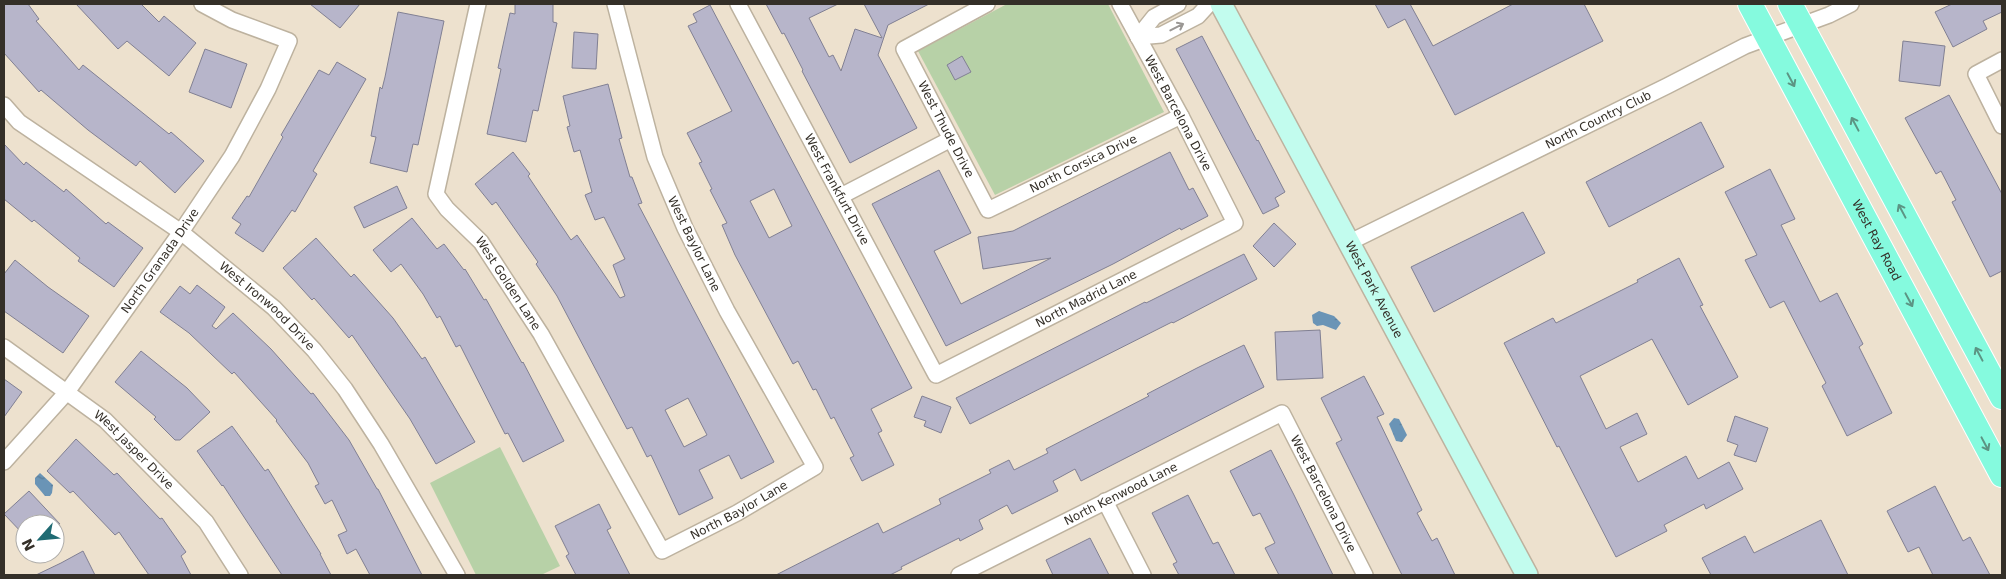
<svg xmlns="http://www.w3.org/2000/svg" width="2006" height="579" font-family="'DejaVu Sans',sans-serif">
<defs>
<pattern id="water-ripples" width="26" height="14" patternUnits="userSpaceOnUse" patternTransform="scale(1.25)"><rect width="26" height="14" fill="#6a94b6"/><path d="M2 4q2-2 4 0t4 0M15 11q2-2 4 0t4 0" fill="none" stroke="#587994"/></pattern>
</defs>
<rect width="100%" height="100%" fill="#ede1ce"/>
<g fill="#b7d1a7">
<polygon points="1007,4 1108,4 1164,112 995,195 918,51"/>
<polygon points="500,447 560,566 541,575 476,575 430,483"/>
</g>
<g fill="url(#water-ripples)">
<polygon points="1319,311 1334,316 1341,323 1336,330 1323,325 1317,326 1313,323 1312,315"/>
<polygon points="1394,418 1399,419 1407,435 1402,442 1396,441 1389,424"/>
<polygon points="40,473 53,485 52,493 50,496 45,496 35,484 35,478"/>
</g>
<g fill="#b7b5ca" stroke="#818093" fill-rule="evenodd">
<polygon points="4,4 28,4 39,19 36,21 79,70 83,65 169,134 171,132 204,161 175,193 140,161 136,166 88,130 41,90 39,92 4,53"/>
<polygon points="76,4 141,4 159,22 164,16 196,43 169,76 127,41 118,49"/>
<polygon points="310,4 360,4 340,28"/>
<polygon points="515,4 553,4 553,22 557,23 538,111 533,110 526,142 487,134 501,69 498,68 510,13 515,14"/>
<polygon points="766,4 838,4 809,18 829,57 833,55 841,71 855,29 882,38 864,4 929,4 888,25 878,55 917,128 850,163 802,71 803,70 784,33 782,34"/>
<polygon points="1375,4 1410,4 1433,46 1513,4 1584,4 1603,41 1455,115 1405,19 1388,28"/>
<polygon points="1952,4 2002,4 2002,12 1983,21 1987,29 1953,47 1935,12"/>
<path d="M710,5L912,388L871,409L882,431L878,433L894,465L862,481L850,458L854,456L834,417L831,419L816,389L813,390L798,361L793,364L735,255L722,225L727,223L710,190L712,189L699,163L702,162L687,133L732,111L688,26L697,22L693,14ZM774,189L792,226L769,238L750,201Z"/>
<polygon points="398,12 444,21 418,145 413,144 407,172 370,163 376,137 371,136 380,87 382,89 385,77"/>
<polygon points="574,32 598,34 596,69 572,68"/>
<polygon points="1202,36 1257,141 1258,140 1285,192 1275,198 1279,206 1263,214 1176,49"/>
<polygon points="1903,41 1945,46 1940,86 1899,81"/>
<polygon points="205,49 247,64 231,108 189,92"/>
<polygon points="962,56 971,72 955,80 947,65"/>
<polygon points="337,62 366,79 313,171 317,174 295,212 292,210 263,252 235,233 241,224 232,218 247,196 249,197 283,137 281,135 319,70 329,75"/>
<path d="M608,84L622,138L619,139L630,177H632L642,203L638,204L774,462L741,479L729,455L699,470L713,498L679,515L651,455L647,457L632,427L627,429L557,296L536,264L538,262L496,202L492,205L475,184L513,152L530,174L528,176L571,240L577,235L620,298L625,296L613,265L625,259L604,217L595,220L585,195L592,192L580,150L574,152L567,127L570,126L563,96ZM688,398L707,435L684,447L665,410Z"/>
<polygon points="1949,95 2002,194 2002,271 1990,277 1952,202 1956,200 1941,171 1936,174 1905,118"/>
<polygon points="1701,122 1724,167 1609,227 1586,182"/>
<polygon points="4,144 24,165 26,162 64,192 66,189 106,224 108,222 143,248 114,287 78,261 80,258 34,220 32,222 4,199"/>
<polygon points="1170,152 1189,190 1193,188 1208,216 1181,230 1180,228 1113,264 946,346 872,204 939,170 971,233 934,251 961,304 1051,258 983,269 978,237 1013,231"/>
<polygon points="1770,169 1795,219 1781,225 1820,302 1837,293 1863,344 1859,347 1892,413 1847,436 1822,386 1826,383 1784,301 1770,308 1745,260 1757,255 1725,192"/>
<polygon points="397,186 407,208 364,228 354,207"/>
<polygon points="1523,212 1545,253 1434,312 1411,267"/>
<polygon points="412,218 437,249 444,244 464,270 465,269 484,300 486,299 522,363 523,362 564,441 523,462 508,433 505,434 460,345 456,347 440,316 437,318 423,294 401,264 391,272 373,250"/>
<polygon points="1274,223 1296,244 1274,267 1253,246"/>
<polygon points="316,238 351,277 354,274 393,318 422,359 425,357 475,442 436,464 410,419 352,335 349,338 314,298 312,300 283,268"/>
<polygon points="1244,254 1257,279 1173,323 1172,322 970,424 956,398 1145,302 1146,303"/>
<polygon points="1679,258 1703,305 1700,306 1738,377 1688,405 1652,339 1580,376 1606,429 1637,413 1647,434 1620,447 1638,482 1686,456 1698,479 1729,462 1743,489 1706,509 1704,504 1664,525 1667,531 1616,557 1559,446 1557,447 1504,343 1553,318 1556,323 1638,282 1637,280"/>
<polygon points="15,260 48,287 89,316 63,353 4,311 4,274"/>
<polygon points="197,285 225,307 212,326 216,329 233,313 271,349 311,394 313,393 349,440 377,489 378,489 422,575 370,575 356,549 347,554 338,535 347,531 332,500 325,504 315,486 319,484 308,463 276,421 277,420 234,372 232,374 189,333 160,312 180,286 190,294"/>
<polygon points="1320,330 1323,378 1277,380 1275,332"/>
<polygon points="1244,345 1264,387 1081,481 1075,469 1053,481 1058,491 1012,514 1007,505 979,520 983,529 960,541 959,538 901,567 902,569 890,575 776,575 878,523 883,533 941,504 939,499 991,473 989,470 1009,460 1014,470 1048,453 1046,449 1149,396 1147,394 1197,368"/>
<polygon points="141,351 187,388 210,412 180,440 175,440 154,419 156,417 115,382"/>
<polygon points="1364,376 1384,414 1377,417 1422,510 1417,513 1432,541 1437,538 1455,575 1402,575 1336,443 1342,440 1321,398"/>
<polygon points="4,379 22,392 4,417"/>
<polygon points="922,396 951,407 941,433 924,426 926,421 914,417"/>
<polygon points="1735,416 1768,428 1756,462 1734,455 1738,445 1727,441"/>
<polygon points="232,426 265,471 268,469 321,554 320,554 331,575 282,575 223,485 222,486 197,451"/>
<polygon points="76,439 114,475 117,473 160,519 162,518 186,552 181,556 191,575 149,575 119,532 115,535 73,491 70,493 47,471"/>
<polygon points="1271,450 1294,495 1333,575 1279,575 1265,548 1275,543 1260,513 1253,516 1230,471"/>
<polygon points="1935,486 1963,541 1970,537 1990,575 1933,575 1919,547 1908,552 1887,511"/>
<polygon points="29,491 60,524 25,524 25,536 4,514"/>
<polygon points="1188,495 1213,544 1218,542 1235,575 1179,575 1173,564 1177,562 1152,513"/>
<polygon points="599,504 611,528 607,530 630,575 576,575 566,556 569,554 555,526"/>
<polygon points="1821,520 1848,575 1711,575 1702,558 1745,536 1754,553"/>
<polygon points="1090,538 1109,575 1053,575 1046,560"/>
<polygon points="83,551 95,575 36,575 61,563"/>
</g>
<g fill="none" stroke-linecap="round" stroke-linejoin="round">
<defs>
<g id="street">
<path id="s1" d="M478,4L436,194L447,209L481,242L541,334L662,551L737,513L815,467L727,311L685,228L655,157L615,4"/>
<path id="s2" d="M738,4L936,375L1235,223L1181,116L1120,4"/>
<path id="s3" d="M987,4L904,49L988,210L1181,116"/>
<polyline points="1138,37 1161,35 1198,16 1209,4"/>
<polyline points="1138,37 1154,17 1178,4"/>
<polyline points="2002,60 1976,74 2002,126"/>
<path id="s4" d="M4,105L19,122L181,232L274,308L314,350L345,389L381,444L457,575"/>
<polyline points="841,196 951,139"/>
<path id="s5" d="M1348,243L1667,86L1745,46L1829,15L1851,4"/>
<path id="s6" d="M4,347L105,420L206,522L240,575"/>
<path id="s7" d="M4,462L67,392L181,232L232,156L268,89L289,41L232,20L202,4"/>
<polyline points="1105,501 1143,575"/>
<path id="s8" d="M959,575L1282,413L1365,575"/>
</g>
<g id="secondary">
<path id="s9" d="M1221,4L1527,575"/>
</g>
<g id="primary">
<path id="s10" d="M1750,4L2002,475"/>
<polyline points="1790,4 2002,397"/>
</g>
</defs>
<use href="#street" stroke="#bdb29f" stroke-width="18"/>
<use href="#secondary" stroke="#bdb29f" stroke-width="24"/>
<use href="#primary" stroke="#fff" stroke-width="26"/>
<use href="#street" stroke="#fff" stroke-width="15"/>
<use href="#secondary" stroke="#c2fcee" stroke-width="21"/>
<use href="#primary" stroke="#85fade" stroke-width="24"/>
</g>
<defs><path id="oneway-shaft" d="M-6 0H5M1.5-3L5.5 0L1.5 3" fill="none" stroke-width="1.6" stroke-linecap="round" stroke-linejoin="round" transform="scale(1.25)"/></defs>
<use stroke="#9a9794" href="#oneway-shaft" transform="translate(1177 27) rotate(-27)"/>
<g stroke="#5c9483">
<use href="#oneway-shaft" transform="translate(1791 80) rotate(62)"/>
<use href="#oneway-shaft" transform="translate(1855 124) rotate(-118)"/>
<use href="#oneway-shaft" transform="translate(1902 211) rotate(-118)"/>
<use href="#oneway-shaft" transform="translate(1909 300) rotate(62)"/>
<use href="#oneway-shaft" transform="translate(1979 354) rotate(-118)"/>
<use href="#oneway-shaft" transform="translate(1985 444) rotate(62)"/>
</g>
<g text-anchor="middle" stroke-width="4.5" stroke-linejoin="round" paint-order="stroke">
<g font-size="12" fill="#342f28" stroke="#fff">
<text transform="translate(1178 113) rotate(62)" y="4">West Barcelona Drive</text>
<text dy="4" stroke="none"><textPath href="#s5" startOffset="279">North Country Club</textPath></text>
<text dy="4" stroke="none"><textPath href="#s3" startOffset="185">West Thude Drive</textPath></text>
<text dy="4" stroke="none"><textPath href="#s3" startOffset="382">North Corsica Drive</textPath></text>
<text dy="4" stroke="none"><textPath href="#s2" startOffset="210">West Frankfurt Drive</textPath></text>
<text dy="4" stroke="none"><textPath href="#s10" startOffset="268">West Ray Road</textPath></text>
<text transform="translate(694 244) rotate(64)" y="4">West Baylor Lane</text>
<text dy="4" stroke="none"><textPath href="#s7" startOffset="255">North Granada Drive</textPath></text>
<text dy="4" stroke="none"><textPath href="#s1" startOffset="310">West Golden Lane</textPath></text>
<text dy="4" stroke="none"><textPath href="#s9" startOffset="324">West Park Avenue</textPath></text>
<text dy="4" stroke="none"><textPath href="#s2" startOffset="589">North Madrid Lane</textPath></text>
<text dy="4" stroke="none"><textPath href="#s4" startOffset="332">West Ironwood Drive</textPath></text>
<text dy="4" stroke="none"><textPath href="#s6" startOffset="166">West Jasper Drive</textPath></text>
<text dy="4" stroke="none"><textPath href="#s8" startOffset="181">North Kenwood Lane</textPath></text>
<text dy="4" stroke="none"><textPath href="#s8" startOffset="452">West Barcelona Drive</textPath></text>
<text dy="4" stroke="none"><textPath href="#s1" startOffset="706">North Baylor Lane</textPath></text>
</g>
</g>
<rect width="2006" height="579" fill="none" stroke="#342f28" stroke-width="10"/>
<g transform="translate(40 539) rotate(243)"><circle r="24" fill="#ffffff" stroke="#aeaca9"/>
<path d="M0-4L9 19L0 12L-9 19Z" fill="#206b73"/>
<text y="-8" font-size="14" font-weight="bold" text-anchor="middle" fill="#342f28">N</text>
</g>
</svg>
